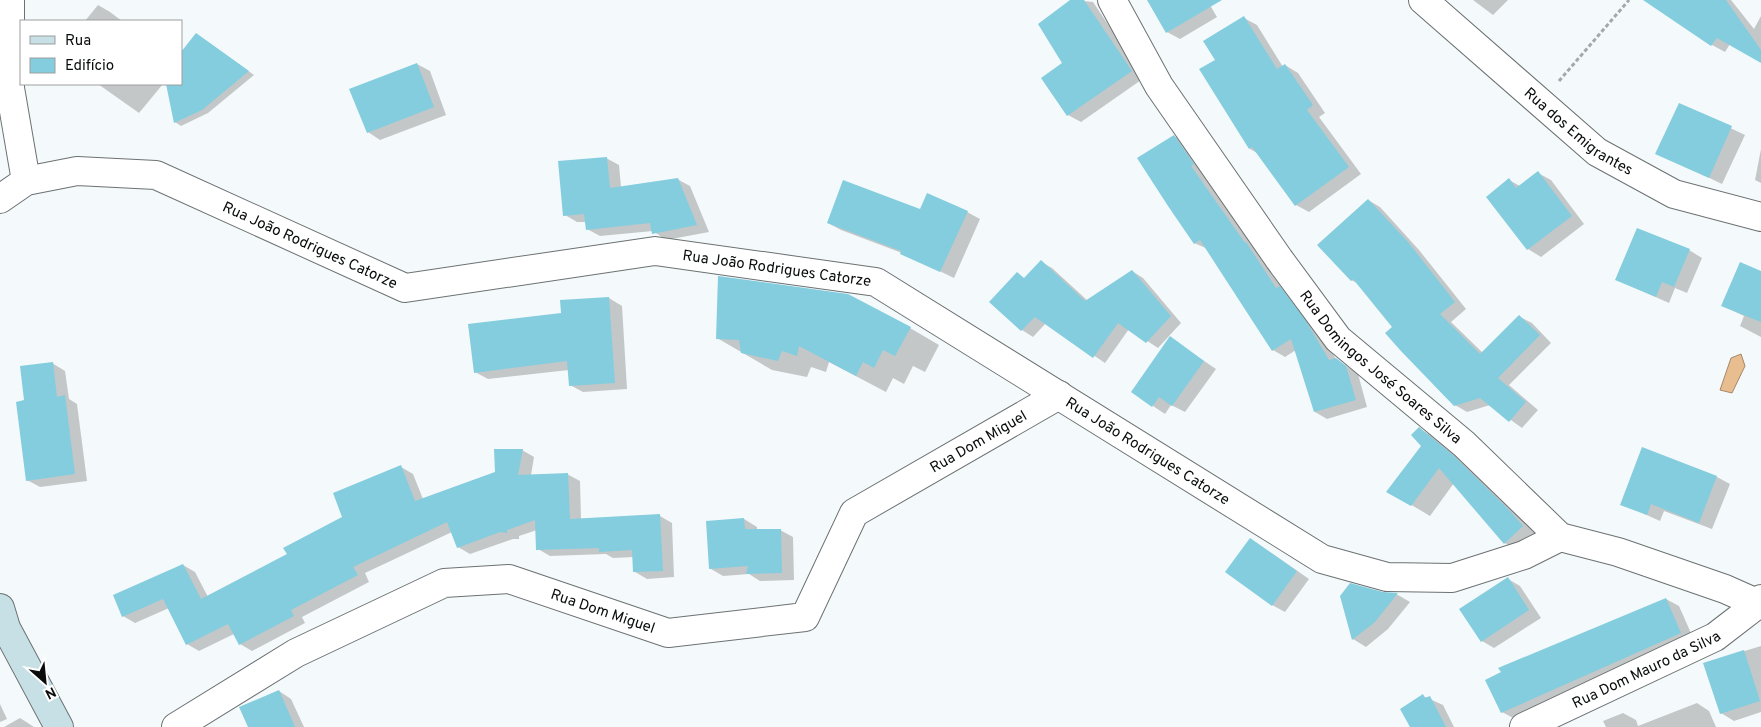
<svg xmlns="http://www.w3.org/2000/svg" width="1761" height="727" font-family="Overpass,sans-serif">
<rect width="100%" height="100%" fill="#f4f9fb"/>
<polygon fill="#e8bd8f" stroke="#a58868" points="1741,354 1745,366 1732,393 1720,390 1731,358"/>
<g fill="#0003">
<polygon points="1073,0 1093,2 1144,78 1081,122 1068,115"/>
<polygon points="1149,0 1207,0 1217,17 1180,39 1167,32"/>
<polygon points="1473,0 1508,0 1493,15"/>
<polygon points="1663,0 1731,0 1754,29 1761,16 1761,62 1730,44 1725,52 1712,45 1657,8"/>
<polygon points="98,5 110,12 122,21 85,21"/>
<polygon points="1244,18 1257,25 1283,67 1285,65 1298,73 1325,113 1319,117 1361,174 1309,212 1296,205 1259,154 1250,149 1216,60"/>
<polygon points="202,38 254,75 208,113 181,126 175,122 167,84 181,84"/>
<polygon points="417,64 430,71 446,115 380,140 368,132"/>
<polygon points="98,84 163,84 139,113"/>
<polygon points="1680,104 1745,135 1722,184 1657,153"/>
<polygon points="1174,136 1186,143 1205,171 1202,173 1254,248 1258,250 1284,290 1292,295 1318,330 1336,359 1358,374 1367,407 1327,419 1315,412 1296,350 1285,357 1273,350 1208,249 1194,243"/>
<polygon points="1761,149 1761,183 1755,180"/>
<polygon points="606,158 619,165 621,187 677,179 690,186 709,232 666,240 653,231 600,236 587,229 586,222 577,222 565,215"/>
<polygon points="1538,173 1551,180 1584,224 1541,257 1528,249 1488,197 1509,180 1520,186"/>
<polygon points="1368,200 1380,207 1419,250 1466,309 1451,322 1483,353 1520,317 1532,323 1551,343 1509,385 1538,410 1522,428 1490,405 1467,412 1455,405 1359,284 1351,280"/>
<polygon points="921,211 967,212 980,219 954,278 902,253 841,230 828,223"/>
<polygon points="1689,250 1702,258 1687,293 1675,288 1669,303 1617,280"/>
<polygon points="1041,262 1052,268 1088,301 1132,271 1143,278 1181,323 1158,348 1129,329 1105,363 1046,323 1033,337 1022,330 991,302 1017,274 1025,279"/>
<polygon points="1761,272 1761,337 1740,326 1744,316 1723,306"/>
<polygon points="609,298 622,306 627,389 583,392 570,385 569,370 488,379 475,372 562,314"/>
<polygon points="910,328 939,345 925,372 913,366 904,384 893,378 886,392 829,362 826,372 811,367 807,377 772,370 717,338"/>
<polygon points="1170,338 1216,369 1185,412 1171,405 1165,414 1153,406"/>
<polygon points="52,363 65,371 69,399 77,404 87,481 40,487 27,480 26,401"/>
<polygon points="1419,429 1438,439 1472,468 1541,537 1523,554 1505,543 1454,483 1430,516 1388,491 1422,446"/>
<polygon points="1643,449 1717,477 1730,484 1712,529 1664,511 1660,521 1622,504"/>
<polygon points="522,450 534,457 531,475 567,474 580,481 581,519 660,516 672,523 674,577 647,579 635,572 634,557 613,558 606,554 550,556 538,549 537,530 519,536 519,539 513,539 470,554 458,547 452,532 365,573 369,582 302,617 305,623 252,651 240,644 234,634 199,651 187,644 169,608 135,623 123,616 183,565 195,572 208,597 288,555 344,517 401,467 413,474 423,499 496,472"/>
<polygon points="744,519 757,527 757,530 780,530 793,537 794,580 760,581 749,574 723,576 711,569 707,522"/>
<polygon points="1251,539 1309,579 1285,612 1272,605"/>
<polygon points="1508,579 1520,586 1541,618 1494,648 1482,641"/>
<polygon points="1383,593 1398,595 1410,602 1388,629 1366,647 1353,639 1341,596"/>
<polygon points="1666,599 1679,606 1694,640 1515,719 1502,712"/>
<polygon points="1761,646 1761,712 1734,721 1721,713 1705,663"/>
<polygon points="279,691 291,699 304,727 249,727"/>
<polygon points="1423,696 1443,705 1454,727 1412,727"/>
<polygon points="1697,703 1709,711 1716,727 1606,727 1603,721 1623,713 1636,720 1638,726"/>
<polygon points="0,704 7,719 0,722"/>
<polygon points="20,718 34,727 4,727"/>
</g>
<g fill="#83cdde">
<polygon points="1070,0 1084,0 1132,71 1067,116 1041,78 1062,63 1038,24"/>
<polygon points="1147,0 1222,0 1166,33"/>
<polygon points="1643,0 1726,0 1761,50 1761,63 1717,38 1711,46"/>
<polygon points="1244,16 1277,69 1285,64 1313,105 1307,110 1349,167 1295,206 1252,147 1249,149 1199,69 1215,60 1203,41"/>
<polygon points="196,33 249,71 202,110 174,123 166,84 181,84 181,52"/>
<polygon points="417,63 434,107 367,133 349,89"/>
<polygon points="1679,103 1732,126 1709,178 1655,154"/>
<polygon points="1174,135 1194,164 1191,166 1245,243 1246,242 1276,288 1280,286 1306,321 1329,360 1336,358 1346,366 1356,400 1314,412 1291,339 1272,351 1200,240 1194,244 1168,206 1137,158"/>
<polygon points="607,157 610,188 678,178 697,225 652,234 650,223 586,230 584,214 563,216 558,161"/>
<polygon points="1538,171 1572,216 1527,250 1486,197 1509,178 1516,188"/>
<polygon points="843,180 920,209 927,193 968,211 940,272 900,254 901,251 827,223"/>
<polygon points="1368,199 1408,242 1455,302 1440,314 1480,354 1519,315 1540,335 1498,378 1526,402 1509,422 1480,398 1454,406 1400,350 1385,333 1392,327 1353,279 1351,281 1317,245"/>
<polygon points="1637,228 1690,249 1674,287 1662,282 1656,297 1615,280"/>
<polygon points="1041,260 1085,301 1132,270 1171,316 1146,343 1118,323 1093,358 1035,317 1021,331 989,302 1017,272 1024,278"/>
<polygon points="1740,262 1761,271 1761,322 1721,306"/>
<polygon points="718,276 848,294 911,327 895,356 883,350 874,368 863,362 856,376 799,346 797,356 782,351 778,361 741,353 739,340 716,339"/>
<polygon points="609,297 615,383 569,386 567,361 474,373 468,324 561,313 560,300"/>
<polygon points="1170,336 1204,361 1172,406 1159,397 1152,407 1131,392"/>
<polygon points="53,362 57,397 65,395 75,474 26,481 16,402 24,400 20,366"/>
<polygon points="1419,427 1454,456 1510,511 1523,526 1504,544 1439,468 1411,506 1386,492 1421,446 1411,435"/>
<polygon points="1642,447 1717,476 1699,523 1651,504 1647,515 1620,505"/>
<polygon points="494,449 523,449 518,475 568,473 570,519 660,514 663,571 633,572 632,550 599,552 599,548 536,550 535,520 507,530 507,533 500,532 457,548 447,522 353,567 358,575 291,610 294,616 239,645 228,624 186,645 163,599 122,617 113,595 183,564 201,599 287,554 283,548 342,517 333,493 401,465 415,501 495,472"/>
<polygon points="744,518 745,529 781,529 782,573 746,574 748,566 709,569 706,521"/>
<polygon points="1250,538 1297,571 1272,606 1225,572"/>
<polygon points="1508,577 1529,610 1481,642 1459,609"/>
<polygon points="1350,583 1383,592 1398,593 1375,622 1352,640 1340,596"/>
<polygon points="1666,598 1681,633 1501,713 1485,680 1501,672 1498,668"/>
<polygon points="1744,650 1760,701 1720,714 1703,663"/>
<polygon points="279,690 295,727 248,727 239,707"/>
<polygon points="1423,694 1425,698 1430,696 1446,727 1410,727 1400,709"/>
</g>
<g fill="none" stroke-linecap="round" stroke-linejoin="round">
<defs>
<g id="street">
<polyline points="10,0 10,88 26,181"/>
<path id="s1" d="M1112,0L1159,86L1279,259L1338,339L1464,444L1560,537L1618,552L1725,589L1761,605"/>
<path id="s2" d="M1423,0L1597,152L1674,194L1761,217"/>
<path id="s3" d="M0,199L26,181L77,171L156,175L405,288L655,251L876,282L1322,559L1387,577L1452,578L1524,555L1560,537"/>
<path id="s4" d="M176,727L296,653L444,583L509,579L668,633L805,617L854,513L1059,395"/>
<path id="s5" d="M1524,727L1715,637L1758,604L1761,599"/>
</g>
<polyline id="secondary" points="0,608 6,628 59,727"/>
</defs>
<use href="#street" stroke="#6c7172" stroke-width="30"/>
<use href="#secondary" stroke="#6c7172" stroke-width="30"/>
<polyline stroke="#a4a8aa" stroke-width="3" stroke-dasharray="4 2.5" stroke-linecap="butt" points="1559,81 1629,0"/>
<use href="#street" stroke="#fff" stroke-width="28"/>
<use href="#secondary" stroke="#c7e0e6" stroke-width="28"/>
</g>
<g text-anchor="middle" stroke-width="4" stroke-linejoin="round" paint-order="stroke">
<g font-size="15" fill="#0a0c0c" stroke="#fff">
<text dy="5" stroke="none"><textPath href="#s2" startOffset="204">Rua dos Emigrantes</textPath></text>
<text dy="5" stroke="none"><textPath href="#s3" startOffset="332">Rua João Rodrigues Catorze</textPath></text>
<text dy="5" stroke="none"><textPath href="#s3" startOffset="812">Rua João Rodrigues Catorze</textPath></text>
<text dy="5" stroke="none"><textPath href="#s1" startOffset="458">Rua Domingos José Soares Silva</textPath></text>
<text dy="5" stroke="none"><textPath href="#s4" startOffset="934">Rua Dom Miguel</textPath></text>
<text dy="5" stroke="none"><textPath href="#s3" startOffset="1232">Rua João Rodrigues Catorze</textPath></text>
<text dy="5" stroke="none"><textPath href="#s4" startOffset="469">Rua Dom Miguel</textPath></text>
<text dy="5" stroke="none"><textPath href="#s5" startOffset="135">Rua Dom Mauro da Silva</textPath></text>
</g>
</g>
<rect x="20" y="20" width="162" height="65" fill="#ffffff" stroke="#9d9e9e"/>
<rect x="30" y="36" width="25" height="8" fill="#c7e0e6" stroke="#9d9e9e"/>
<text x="65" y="45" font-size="15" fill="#0a0c0c">Rua</text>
<rect x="30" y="58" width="25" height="15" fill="#83cdde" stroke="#9d9e9e"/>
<text x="65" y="70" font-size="15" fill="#0a0c0c">Edifício</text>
<g transform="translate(45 682) rotate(153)" stroke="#ffffff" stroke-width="4" paint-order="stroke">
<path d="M0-4L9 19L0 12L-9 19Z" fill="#0a0c0c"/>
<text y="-8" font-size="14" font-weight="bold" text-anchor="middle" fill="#0a0c0c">N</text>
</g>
</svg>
